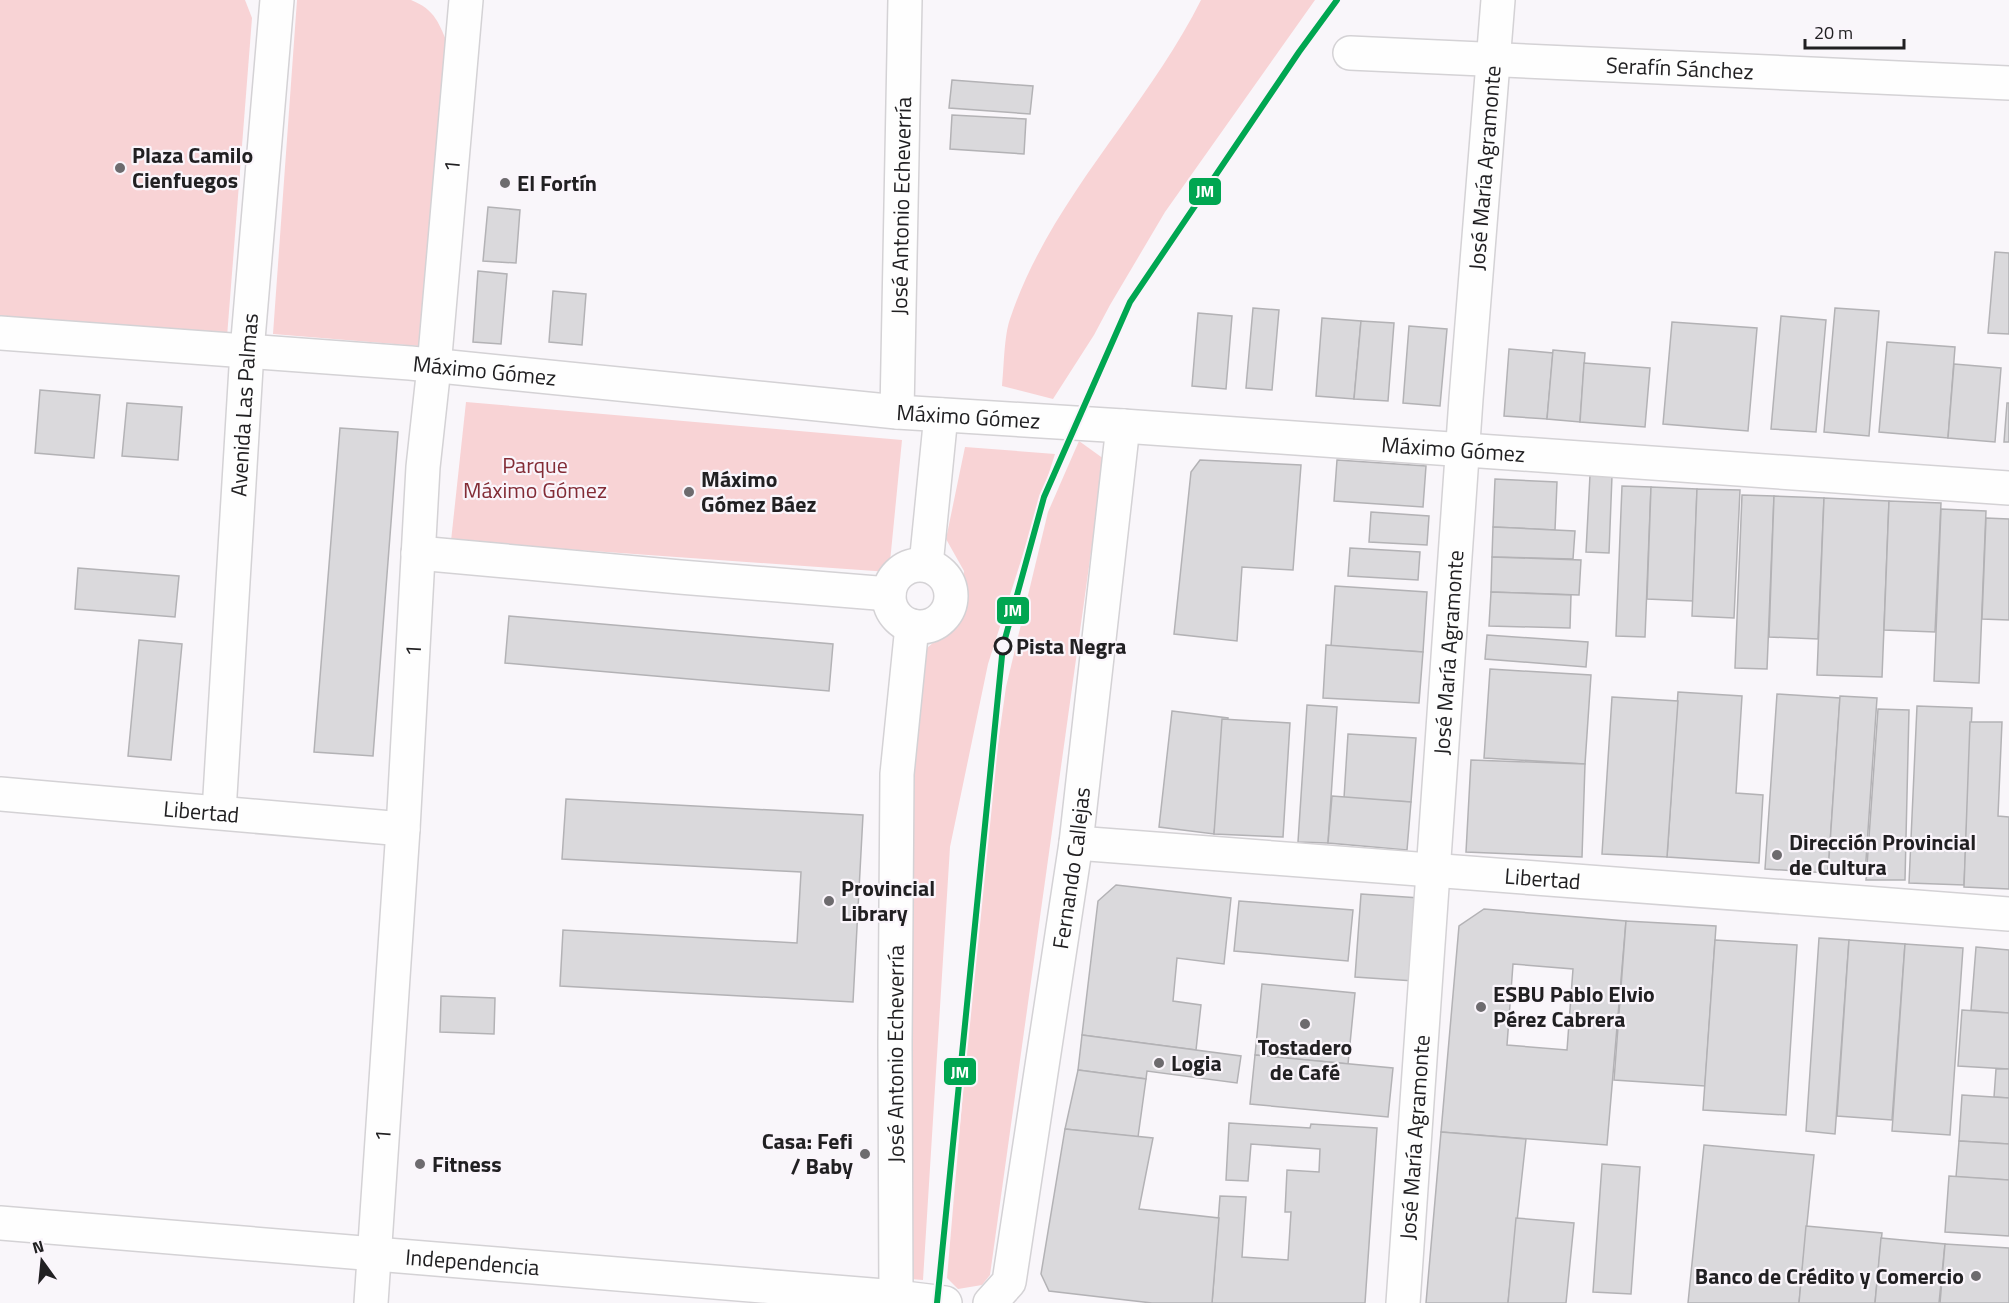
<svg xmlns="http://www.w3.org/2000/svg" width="2009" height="1303" font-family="'Titillium Web',sans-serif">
<rect width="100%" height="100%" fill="#f9f6fa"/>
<g fill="#f8d3d5">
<polygon points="0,0 245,0 252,18 227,337 0,318"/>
<path d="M297,0H411C436,10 439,24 449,47L419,346L273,334Z"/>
<path d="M1201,0H1315L1165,212L1110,305L1094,335L1053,399L1002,386C1004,367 1004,336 1010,319C1049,201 1146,110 1201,0Z"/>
<polygon points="466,402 902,440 889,572 451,541"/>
<polygon points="1079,441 1104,459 990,1275 982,1285 958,1289 947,1278 985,836 1006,687 1048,512"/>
<polygon points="965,447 1055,454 988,664 950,847 923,1280 911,1279 906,806 927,648 960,619 964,571 946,539"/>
</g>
<g fill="#dad9dc" stroke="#b3b2b5" stroke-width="1.5" fill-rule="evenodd">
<polygon points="952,80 1033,86 1030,114 949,108"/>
<polygon points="952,115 1026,119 1024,154 950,149"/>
<polygon points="488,207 520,210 516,263 483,261"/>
<polygon points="1995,252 2009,253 2009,334 1988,333"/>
<polygon points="478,271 507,274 501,344 473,342"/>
<polygon points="553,291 586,294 582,345 549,342"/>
<polygon points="1253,308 1279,310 1272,390 1246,388"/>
<polygon points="1835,308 1879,311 1869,436 1824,432"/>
<polygon points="1198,313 1232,316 1226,389 1192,386"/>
<polygon points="1781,316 1826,320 1816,432 1771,429"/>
<polygon points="1322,318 1361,321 1354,399 1316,396"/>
<polygon points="1361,321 1394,323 1388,401 1354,399"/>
<polygon points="1672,322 1757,328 1748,431 1663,424"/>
<polygon points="1409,326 1447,329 1440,406 1403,403"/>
<polygon points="1887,342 1955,347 1948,438 1879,432"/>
<polygon points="1509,349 1553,353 1547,419 1504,416"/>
<polygon points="1553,350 1585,353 1580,422 1547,419"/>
<polygon points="1584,363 1650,368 1645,427 1580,422"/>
<polygon points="1954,364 2001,368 1995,442 1948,438"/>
<polygon points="40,390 100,395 94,458 35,453"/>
<polygon points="127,403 182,407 178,460 122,456"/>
<polygon points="2007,403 2009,403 2009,442 2004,442"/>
<polygon points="340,428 398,432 373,756 314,752"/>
<polygon points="1200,460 1301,465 1293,570 1242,567 1237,641 1174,634 1191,472"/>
<polygon points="1337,460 1426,466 1423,507 1334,501"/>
<polygon points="1590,475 1612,476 1609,553 1586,552"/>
<polygon points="1495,479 1557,482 1555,530 1493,527"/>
<polygon points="1622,486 1651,487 1645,637 1616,636"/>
<polygon points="1651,487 1697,489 1693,601 1647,599"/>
<polygon points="1697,489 1740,490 1734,618 1692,616"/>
<polygon points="1742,495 1774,496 1767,669 1735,668"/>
<polygon points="1774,496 1824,498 1818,639 1769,637"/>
<polygon points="1824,498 1889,501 1882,677 1817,675"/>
<polygon points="1889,501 1941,503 1935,632 1884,630"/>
<polygon points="1941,509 1986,511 1979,683 1934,681"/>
<polygon points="1371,512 1429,516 1427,545 1369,542"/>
<polygon points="1986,518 2009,519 2009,620 1982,619"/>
<polygon points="1493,527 1575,531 1573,559 1492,557"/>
<polygon points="1350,548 1420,552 1418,580 1348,576"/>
<polygon points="1492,557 1581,560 1579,595 1491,592"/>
<polygon points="78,568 179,576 175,617 75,609"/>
<polygon points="1335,586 1427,592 1423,652 1331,646"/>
<polygon points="1491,592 1571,595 1570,628 1489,626"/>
<polygon points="509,616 833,644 829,691 505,663"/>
<polygon points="1487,635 1588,642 1586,667 1485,659"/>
<polygon points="139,640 182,644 171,760 128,756"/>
<polygon points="1326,645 1423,652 1419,703 1323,698"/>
<polygon points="1490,669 1591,675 1585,764 1484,758"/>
<polygon points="1678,692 1742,696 1736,793 1763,795 1759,863 1667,857"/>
<polygon points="1777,694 1840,698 1828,873 1765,869"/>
<polygon points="1840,696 1877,698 1865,875 1828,873"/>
<polygon points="1612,697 1678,701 1667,857 1602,854"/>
<polygon points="1307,705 1337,707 1328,843 1298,842"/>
<polygon points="1917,706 1972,708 1964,885 1909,883"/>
<polygon points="1878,709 1909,710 1905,880 1866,880"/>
<polygon points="1172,711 1228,718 1214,834 1159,827"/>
<polygon points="1222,719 1290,723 1283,837 1214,834"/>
<polygon points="1970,722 2002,722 1998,816 2009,817 2009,889 1964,887"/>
<polygon points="1348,734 1416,738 1411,802 1344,798"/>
<polygon points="1471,760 1585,764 1582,857 1466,852"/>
<polygon points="1332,796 1411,802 1407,850 1328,843"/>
<polygon points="566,799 863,815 853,1002 560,986 563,930 797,943 801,872 562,859"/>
<polygon points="1116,885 1231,898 1224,964 1177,958 1173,1001 1201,1005 1196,1050 1082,1035 1098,901"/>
<polygon points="1361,894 1420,898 1414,981 1355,977"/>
<polygon points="1239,901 1353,910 1348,961 1234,951"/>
<path d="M1484,909L1626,921L1607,1145L1441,1132L1459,926ZM1513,964L1573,969L1567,1050L1507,1045Z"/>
<polygon points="1626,921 1716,926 1705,1086 1614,1080"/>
<polygon points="1819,938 1849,940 1835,1134 1806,1131"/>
<polygon points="1715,940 1797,945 1786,1115 1703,1110"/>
<polygon points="1849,940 1905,944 1892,1120 1837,1116"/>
<polygon points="1905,944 1963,948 1950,1135 1892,1131"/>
<polygon points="1976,947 2009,950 2009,1013 1971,1010"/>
<polygon points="1262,984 1355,993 1348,1064 1255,1055"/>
<polygon points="441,996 495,998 494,1034 440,1032"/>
<polygon points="1962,1010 2009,1013 2009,1069 1958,1066"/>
<polygon points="1082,1035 1241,1056 1237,1083 1147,1071 1146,1079 1078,1070"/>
<polygon points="1255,1055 1393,1068 1388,1117 1250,1104"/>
<polygon points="1996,1069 2009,1069 2009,1098 1994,1097"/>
<polygon points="1078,1070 1146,1079 1138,1137 1065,1129"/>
<polygon points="1962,1095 2009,1098 2009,1144 1959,1141"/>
<polygon points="1229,1123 1310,1128 1311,1124 1377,1128 1365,1303 1212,1303 1220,1196 1246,1197 1242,1257 1288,1260 1291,1212 1285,1212 1287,1170 1319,1172 1320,1149 1251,1144 1248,1181 1226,1180"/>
<polygon points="1065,1129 1153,1138 1139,1209 1219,1218 1212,1303 1152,1303 1049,1291 1041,1274"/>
<polygon points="1441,1132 1526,1139 1508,1303 1426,1303"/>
<polygon points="1959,1141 2009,1144 2009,1180 1956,1177"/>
<polygon points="1704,1145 1814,1155 1799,1303 1688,1303"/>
<polygon points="1602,1164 1640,1167 1631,1294 1593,1292"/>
<polygon points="1949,1176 2009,1180 2009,1236 1945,1232"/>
<polygon points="1516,1218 1574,1223 1566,1303 1508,1303"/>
<polygon points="1806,1226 1882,1233 1875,1303 1799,1303"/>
<polygon points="1881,1238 1945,1244 1939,1303 1875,1303"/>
<polygon points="1945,1244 2009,1248 2009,1303 1940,1303"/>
</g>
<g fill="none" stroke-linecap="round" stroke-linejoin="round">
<defs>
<g id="minor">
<path id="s1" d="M1350,53L2009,83"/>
<path id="s2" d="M897,412L905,0"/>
<polyline points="418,553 680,577 889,594"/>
<circle cx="920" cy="596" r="31"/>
<polyline points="926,565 941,415"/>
<path id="s3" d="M0,794L403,829"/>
<path id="s4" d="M219,812L247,351L277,0"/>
<path id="s5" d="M1076,843L2009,914"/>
<path id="s6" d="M0,1223L896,1297L945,1303"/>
<path id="s7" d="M371,1303L403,829L423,467L434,367L466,0"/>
<path id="s8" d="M896,1303L895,1044L897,774L912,626"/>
<path id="s9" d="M990,1303L1009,1282L1076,843L1123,426"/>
<path id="s10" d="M1403,1303L1466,399L1498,0"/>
</g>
<g id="major">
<path id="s11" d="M0,333L410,363L897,412L1123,426L2009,488"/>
</g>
</defs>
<use href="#minor" stroke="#d4d2d5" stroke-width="36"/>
<use href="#major" stroke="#d4d2d5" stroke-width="36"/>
<use href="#minor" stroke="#fefefe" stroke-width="33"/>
<use href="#major" stroke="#fefefe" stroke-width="33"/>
<defs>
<polyline id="rail-1" points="937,1303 1003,646 1044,497 1130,302 1299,52 1337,0"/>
</defs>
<use href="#rail-1" stroke="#faf5fb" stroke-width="10"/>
<use href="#rail-1" stroke="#00a651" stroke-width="6"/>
</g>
<g fill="#6d6b6e" stroke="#faf5fb" stroke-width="2">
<circle cx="120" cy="168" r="6"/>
<circle cx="505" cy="183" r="6"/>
<circle cx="689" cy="492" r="6"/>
<circle cx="1777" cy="855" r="6"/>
<circle cx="829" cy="901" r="6"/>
<circle cx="1481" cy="1007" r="6"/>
<circle cx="1305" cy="1024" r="6"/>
<circle cx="1159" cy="1063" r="6"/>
<circle cx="865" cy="1154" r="6"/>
<circle cx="420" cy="1164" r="6"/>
<circle cx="1976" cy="1276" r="6"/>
</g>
<circle fill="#faf5fb" stroke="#212022" stroke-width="3" cx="1003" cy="646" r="8"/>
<g text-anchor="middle" stroke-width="4.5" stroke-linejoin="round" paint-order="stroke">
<g font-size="22" fill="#212022" stroke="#faf5fb">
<text dy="8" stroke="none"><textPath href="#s1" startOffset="330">Serafín Sánchez</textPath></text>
<text dy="8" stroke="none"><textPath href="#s7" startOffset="1140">1</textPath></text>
<text dy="8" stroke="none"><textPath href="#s10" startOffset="1138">José María Agramonte</textPath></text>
<text dy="8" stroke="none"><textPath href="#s2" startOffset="206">José Antonio Echeverría</textPath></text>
<text dy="8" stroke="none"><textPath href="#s11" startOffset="486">Máximo Gómez</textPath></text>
<text dy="8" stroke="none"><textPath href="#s4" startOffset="408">Avenida Las Palmas</textPath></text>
<text dy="8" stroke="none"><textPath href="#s11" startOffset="972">Máximo Gómez</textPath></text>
<text dy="8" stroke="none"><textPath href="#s11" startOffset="1458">Máximo Gómez</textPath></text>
<text dy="8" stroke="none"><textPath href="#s7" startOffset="654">1</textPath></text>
<text dy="8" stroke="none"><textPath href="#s10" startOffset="652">José María Agramonte</textPath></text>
<text dy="8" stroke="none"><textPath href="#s3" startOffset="202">Libertad</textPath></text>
<text dy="8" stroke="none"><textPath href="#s9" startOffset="447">Fernando Callejas</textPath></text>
<text dy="8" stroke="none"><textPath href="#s5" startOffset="468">Libertad</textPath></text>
<text dy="8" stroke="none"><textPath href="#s8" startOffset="249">José Antonio Echeverría</textPath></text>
<text dy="8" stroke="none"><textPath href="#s7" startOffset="168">1</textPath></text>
<text dy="8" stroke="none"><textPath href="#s10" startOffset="166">José María Agramonte</textPath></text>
<text dy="8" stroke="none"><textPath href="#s6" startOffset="474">Independencia</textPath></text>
</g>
<g font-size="22" font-weight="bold" fill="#212022" stroke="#faf5fb" text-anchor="start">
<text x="132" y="163">Plaza Camilo<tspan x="132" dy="25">Cienfuegos</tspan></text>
<text x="517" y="191">El Fortín</text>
<text x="701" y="487">Máximo<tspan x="701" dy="25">Gómez Báez</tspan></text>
<text x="1789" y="850">Dirección Provincial<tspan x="1789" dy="25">de Cultura</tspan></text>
<text x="841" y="896">Provincial<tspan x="841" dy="25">Library</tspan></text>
<text x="1493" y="1002">ESBU Pablo Elvio<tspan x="1493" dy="25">Pérez Cabrera</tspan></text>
<text x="1305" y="1055" text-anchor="middle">Tostadero<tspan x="1305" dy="25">de Café</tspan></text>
<text x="1171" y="1071">Logia</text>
<text x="853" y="1149" text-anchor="end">Casa: Fefi<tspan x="853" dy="25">/ Baby</tspan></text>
<text x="432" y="1172">Fitness</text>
<text x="1964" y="1284" text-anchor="end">Banco de Crédito y Comercio</text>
</g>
<g font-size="22" fill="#832c36" stroke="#faf5fb">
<text x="535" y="473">Parque<tspan x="535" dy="25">Máximo Gómez</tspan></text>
</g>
<g font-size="22" font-weight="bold" fill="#212022" stroke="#faf5fb" text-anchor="start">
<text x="1016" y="654">Pista Negra</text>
</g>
</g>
<g stroke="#faf5fb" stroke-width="2">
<rect x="1188" y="177" width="34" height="29" rx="6" fill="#00a651"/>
<rect x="996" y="596" width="34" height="29" rx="6" fill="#00a651"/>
<rect x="943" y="1057" width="34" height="29" rx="6" fill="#00a651"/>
</g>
<g font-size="16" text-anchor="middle" font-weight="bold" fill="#fff">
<text x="1205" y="197">JM</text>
<text x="1013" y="616">JM</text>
<text x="960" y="1078">JM</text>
</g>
<g transform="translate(42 1261) rotate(345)" stroke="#faf5fb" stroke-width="4.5" paint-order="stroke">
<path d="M0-4.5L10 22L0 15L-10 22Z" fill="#212022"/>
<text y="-9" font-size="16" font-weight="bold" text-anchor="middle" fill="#212022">N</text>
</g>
<path d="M1805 39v9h99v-9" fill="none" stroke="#212022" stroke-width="3"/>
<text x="1814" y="39" font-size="18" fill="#212022" stroke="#faf5fb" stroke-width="4.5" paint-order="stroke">20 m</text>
</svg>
